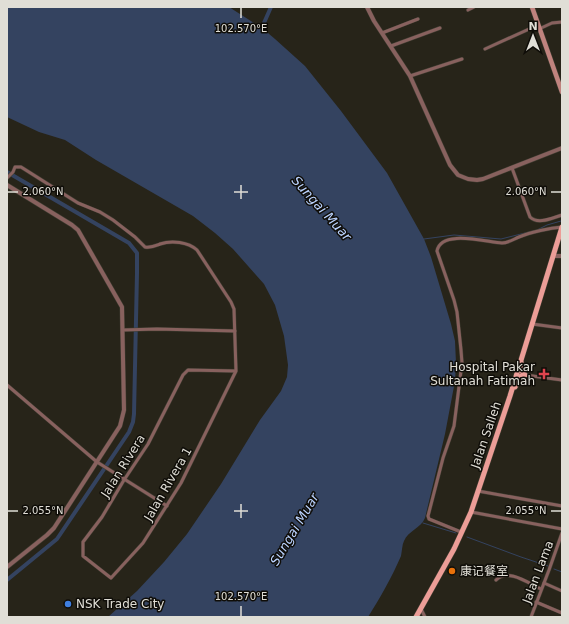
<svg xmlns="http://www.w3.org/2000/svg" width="569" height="624" font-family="'DejaVu Sans','Noto Sans SC',sans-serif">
<rect width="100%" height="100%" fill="#272419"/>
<path fill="#344360" d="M7,7H229L262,28L275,39L305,66L341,111L387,173L424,239L431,257L451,324L455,341L456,363L455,381L445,434L425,518C421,528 408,531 404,541C402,545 402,551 401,556C392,577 380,598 368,617H108L137,591L164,562L187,534L221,484L260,420L281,391L287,377L288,365L284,336L275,305L264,284L233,249L215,233L193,216L96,160L65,140L39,132L7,117Z"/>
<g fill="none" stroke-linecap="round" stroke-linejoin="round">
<g stroke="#344360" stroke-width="1">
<polyline points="424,239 454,235 501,239 537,230 547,225 561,221"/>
<polyline points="423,523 456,533"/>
<polyline points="467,537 521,557 548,566"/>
<polyline points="554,569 562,572"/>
</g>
<g stroke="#344360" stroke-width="4">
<polyline points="260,32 271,7"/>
<polyline points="7,172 129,243 137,253 137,273 134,414 133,422 129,432 57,539 7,580"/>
</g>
<defs>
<g id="minor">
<polyline points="468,10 474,7"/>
<polyline points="539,29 552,23 562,22"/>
<polyline points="382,33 418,19"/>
<polyline points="391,46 440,28"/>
<polyline points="485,49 538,25"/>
<polyline points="410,76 462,59"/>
<path d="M512,168L530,217C538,225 552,218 562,215"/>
<path d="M7,178L13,172L15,167H21L78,203L100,212L113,220L135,237L145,247C152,248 155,246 160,244C172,240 188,242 197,250L231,302L234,309L236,371L234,375L181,483L143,543L111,578L83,556V542L102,517L124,480L148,444L183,375L188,370L236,371"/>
<polyline points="532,324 562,328"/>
<polyline points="123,330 157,329 235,331"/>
<polyline points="525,375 562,380"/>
<polyline points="7,385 97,462 167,506"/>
<polyline points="478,491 562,506"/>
<polyline points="471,512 562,529"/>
<path d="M461,532L429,519L428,516L443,458L454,426L462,363L461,350L457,312L454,300L437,251C441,229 486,242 502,243C508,243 514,239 519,237C531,232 550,228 562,227"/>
<path d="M496,580C508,568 528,583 541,589"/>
<polyline points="544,583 562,591"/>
<polyline points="536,602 562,613"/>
<polyline points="421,609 425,617"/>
<polyline points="531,617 549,570 562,533"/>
</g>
<g id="tertiary">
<polyline points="367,7 374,21 410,76 450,165 458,175 468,179 477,180 483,179 562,148"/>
<polyline points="7,185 72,225 78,230 122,307 124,410 120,426 54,528 47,535 7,567"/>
<polyline points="553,256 562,256"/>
</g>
<polyline id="secondary" points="532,7 562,92"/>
<g id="primary">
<polyline points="515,387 521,376 525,375 522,371 521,362"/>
<polyline points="416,617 454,549 471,512 510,396 562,227"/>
</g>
</defs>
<use href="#minor" stroke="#413e33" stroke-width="4"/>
<use href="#tertiary" stroke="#413e33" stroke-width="5"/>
<use href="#secondary" stroke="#413e33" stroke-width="5.5"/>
<use href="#primary" stroke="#413e33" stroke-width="6"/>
<use href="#minor" stroke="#88615e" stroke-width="3"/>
<use href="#tertiary" stroke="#88615e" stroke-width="4"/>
<use href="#secondary" stroke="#c0837e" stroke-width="4.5"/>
<use href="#primary" stroke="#ec9d97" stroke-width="5"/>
</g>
<path fill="none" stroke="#e0ded6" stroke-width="1.5" d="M241,8V18M241,185V199M8,192H18M234,192H248M551,192H561M241,504V518M8,511H18M234,511H248M551,511H561M241,606V616"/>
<path fill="#e0444e" stroke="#0f0d08" stroke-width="1.5" d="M542 368h4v4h4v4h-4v4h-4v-4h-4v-4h4z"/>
<circle fill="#e8710a" stroke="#0f0d08" stroke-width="1.5" cx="452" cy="571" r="4"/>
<circle fill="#3f7fe0" stroke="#0f0d08" stroke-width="1.5" cx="68" cy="604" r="4"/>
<g text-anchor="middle" stroke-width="3" stroke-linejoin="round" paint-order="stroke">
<g font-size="12" fill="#e0ded6" stroke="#0f0d08" text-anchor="start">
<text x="535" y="371" text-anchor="end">Hospital Pakar<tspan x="535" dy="14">Sultanah Fatimah</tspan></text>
<text x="460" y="575">康记餐室</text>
<text x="76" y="608">NSK Trade City</text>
</g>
<g font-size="12" fill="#e0ded6" stroke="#0f0d08">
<text transform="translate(486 435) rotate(-71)" y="4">Jalan Salleh</text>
<text transform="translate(123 466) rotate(-58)" y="4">Jalan Rivera</text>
<text transform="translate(168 484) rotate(-60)" y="4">Jalan Rivera 1</text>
<text transform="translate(538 572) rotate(-69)" y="4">Jalan Lama</text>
</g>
<g font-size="13" font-style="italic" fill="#bad2fe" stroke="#0f0d08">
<text transform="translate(322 208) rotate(48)" y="5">Sungai Muar</text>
<text transform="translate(294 529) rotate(-59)" y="5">Sungai Muar</text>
</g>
</g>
<g font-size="10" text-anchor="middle" fill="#e0ded6" stroke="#0f0d08" stroke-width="3" stroke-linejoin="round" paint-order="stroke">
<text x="241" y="32">102.570°E</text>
<text x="43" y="195">2.060°N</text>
<text x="526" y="195">2.060°N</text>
<text x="43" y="514">2.055°N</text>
<text x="526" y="514">2.055°N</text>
<text x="241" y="600">102.570°E</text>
</g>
<rect width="569" height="624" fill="none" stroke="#e0ded6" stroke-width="16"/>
<g transform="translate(533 36)" stroke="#0f0d08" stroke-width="3" paint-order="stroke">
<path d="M0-3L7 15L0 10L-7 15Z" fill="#e0ded6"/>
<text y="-6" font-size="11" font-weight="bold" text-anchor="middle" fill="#e0ded6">N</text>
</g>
</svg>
